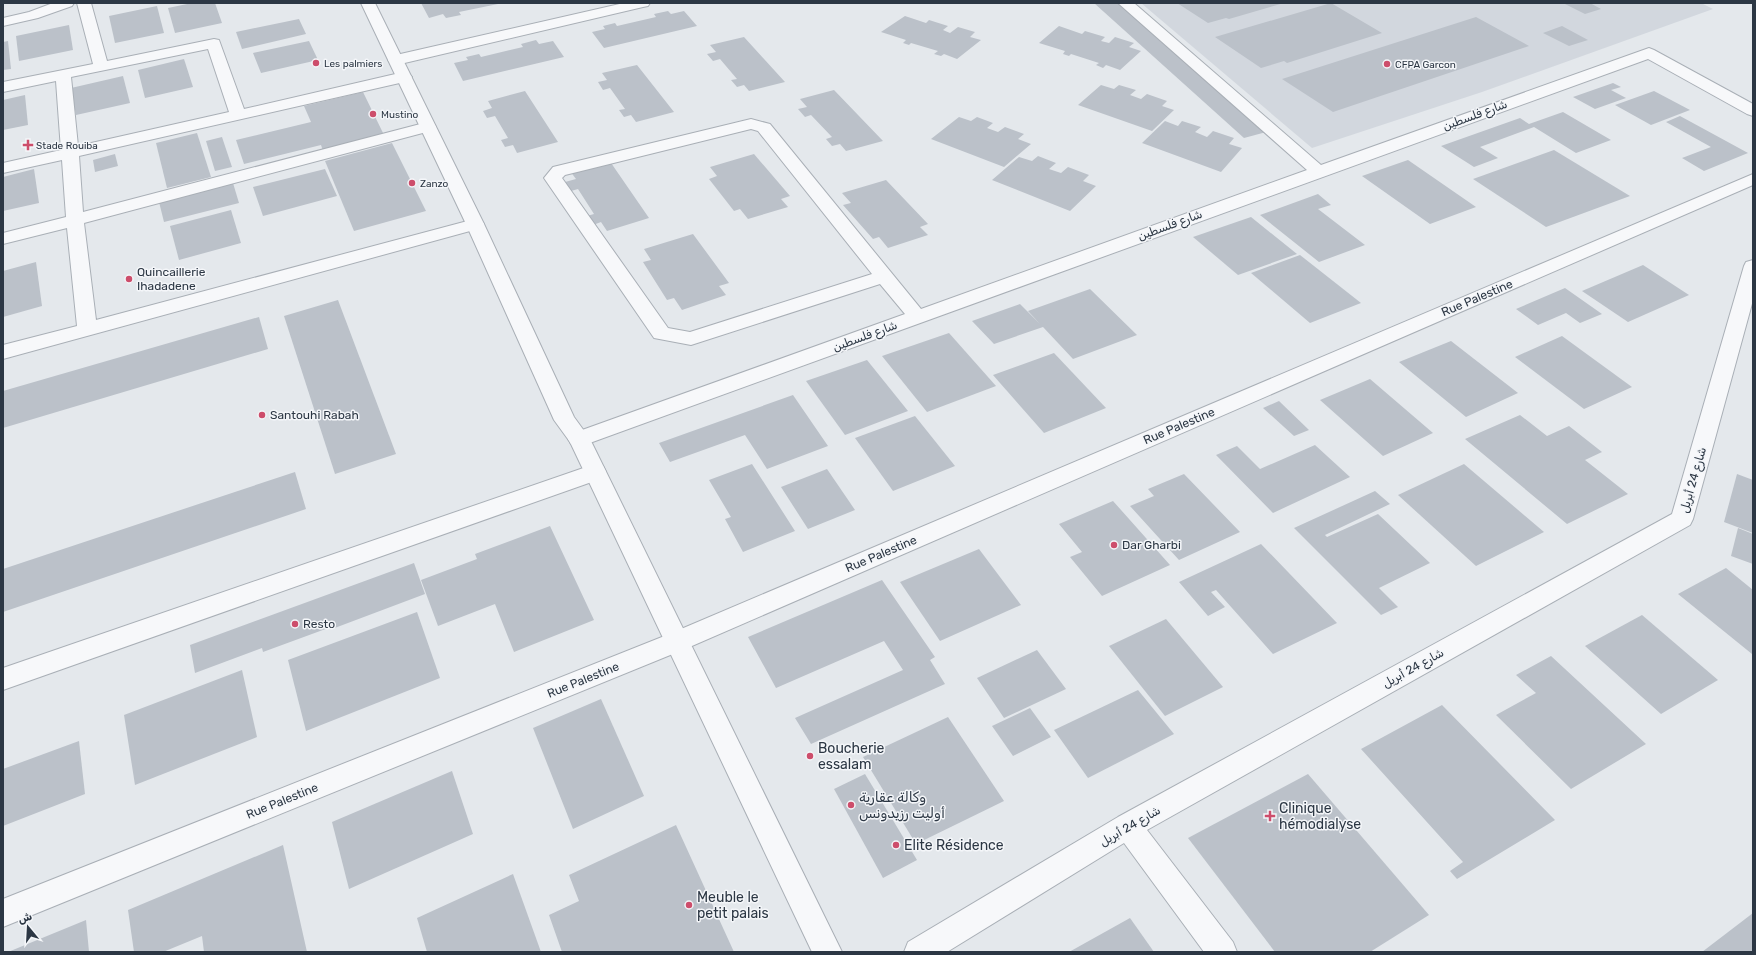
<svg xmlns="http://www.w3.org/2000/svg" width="1756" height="955" font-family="Rubik,'Noto Sans Arabic',sans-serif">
<rect width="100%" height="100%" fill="#e4e8ec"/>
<polygon fill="#d2d7de" points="1141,3 1701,3 1713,9 1482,92 1312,148"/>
<g fill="#bbc1c9">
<polygon points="192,3 215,3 222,23 175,33 168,8"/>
<polygon points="421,3 498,3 498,4 459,12 461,15 446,18 443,14 429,18"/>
<polygon points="1094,3 1124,3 1270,131 1244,138"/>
<polygon points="1177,3 1284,3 1229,19 1226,18 1208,23"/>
<polygon points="1331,3 1382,33 1287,63 1284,61 1261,68 1215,37"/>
<polygon points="1563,3 1590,3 1601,9 1585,14"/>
<polygon points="157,6 164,33 115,43 109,16"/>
<polygon points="668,11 671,14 684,11 697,26 604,48 592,32 605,29 603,26 615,23 617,26 656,17 654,14"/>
<polygon points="905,16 926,23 929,20 948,26 943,30 950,33 958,27 975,32 970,37 981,40 957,59 944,54 941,56 934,54 938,51 911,43 909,45 903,43 906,40 881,32"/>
<polygon points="1476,17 1529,46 1333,112 1282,79"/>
<polygon points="299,19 306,34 242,49 236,32"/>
<polygon points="69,25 73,50 19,61 16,36"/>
<polygon points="1059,26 1082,34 1085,31 1105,37 1101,41 1109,43 1115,37 1134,43 1129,47 1141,51 1120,70 1106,65 1103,68 1096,65 1099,63 1071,54 1069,56 1063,54 1065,51 1039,43"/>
<polygon points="1562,26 1588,40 1569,46 1543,33"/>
<polygon points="744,37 785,82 749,91 744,85 737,87 731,80 737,79 720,59 713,61 707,54 716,52 710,45"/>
<polygon points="536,40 539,44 553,41 564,57 463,81 454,63 468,60 466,57 479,54 481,57 523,47 521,44"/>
<polygon points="8,41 11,69 3,70 3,42"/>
<polygon points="309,41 318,60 261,73 253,53"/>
<polygon points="184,59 193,87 145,98 138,70"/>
<polygon points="637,65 674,112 636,122 631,115 624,117 619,110 625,109 610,88 603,90 598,82 607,80 602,73"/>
<polygon points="123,76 130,103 76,115 71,88"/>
<polygon points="1613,83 1621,87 1611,90 1626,98 1595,109 1573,97"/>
<polygon points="1101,85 1114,89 1119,85 1136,90 1130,95 1141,99 1147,94 1167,101 1162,106 1174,110 1152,131 1078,105"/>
<polygon points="834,90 883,141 846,151 840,144 832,146 826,139 832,137 811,115 805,117 798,109 807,107 800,99"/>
<polygon points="525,91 558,142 517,153 513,145 505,147 501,140 508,138 495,116 487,118 483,111 492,108 488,101"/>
<polygon points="1654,91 1690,110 1651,125 1615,105"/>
<polygon points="363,92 384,135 323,151 321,145 244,164 236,140 311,122 304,106"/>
<polygon points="25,95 28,125 3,130 3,100"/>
<polygon points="1563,112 1611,140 1576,153 1534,127 1480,147 1498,158 1474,167 1441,146 1520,118 1529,124"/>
<polygon points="1680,116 1726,141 1748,153 1704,171 1682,158 1711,147 1666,122"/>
<polygon points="959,117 971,121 977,117 993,123 987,128 998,132 1005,127 1024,134 1018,139 1031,144 1004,167 931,139"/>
<polygon points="1165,121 1178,126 1182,121 1201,127 1195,132 1207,137 1213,131 1234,138 1229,144 1242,148 1221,172 1142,143"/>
<polygon points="197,133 211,177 167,188 156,143"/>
<polygon points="222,137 232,167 215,171 206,141"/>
<polygon points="392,143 426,211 354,231 325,161"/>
<polygon points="1554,150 1630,196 1546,227 1473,179"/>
<polygon points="115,154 118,166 95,172 93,160"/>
<polygon points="754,154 790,196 781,199 788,207 748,219 740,209 734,211 709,179 717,176 710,167"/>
<polygon points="1038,156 1056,163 1049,169 1061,173 1068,167 1089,175 1083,181 1096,186 1070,211 992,180 1019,157 1032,161"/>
<polygon points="609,160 649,218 607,231 601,222 593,225 587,216 594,214 578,189 571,191 565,182 576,179 570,171"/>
<polygon points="1408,160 1421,169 1476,207 1430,224 1362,176"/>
<polygon points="34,169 39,203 3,211 3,177"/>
<polygon points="325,169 337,196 263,216 253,187"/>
<polygon points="886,180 928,224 920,227 928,235 888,248 879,237 873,239 843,205 851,203 842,193"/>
<polygon points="233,183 239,203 164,222 159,202"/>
<polygon points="1318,194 1331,205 1318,209 1365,245 1319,262 1260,215"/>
<polygon points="231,210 241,243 179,260 170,226"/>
<polygon points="1251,217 1297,254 1238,275 1193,237"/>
<polygon points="693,234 729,283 719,286 726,295 682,310 674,298 667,300 643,262 651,260 644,249"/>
<polygon points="1300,255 1361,303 1310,323 1251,273"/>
<polygon points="36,262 42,306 3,317 3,271"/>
<polygon points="1643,265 1689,295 1628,322 1582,291"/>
<polygon points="1565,288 1602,314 1580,323 1566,313 1538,325 1516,309"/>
<polygon points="1090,289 1137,335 1073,359 1043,327 994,344 972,321 1020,304 1040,324 1028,311"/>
<polygon points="338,300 396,454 335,474 284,316"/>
<polygon points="259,317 268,349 3,428 3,391"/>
<polygon points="949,333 996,386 927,412 882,356"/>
<polygon points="1562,336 1632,387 1584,409 1515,357"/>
<polygon points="1451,341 1518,393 1466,417 1399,362"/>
<polygon points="1054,353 1106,408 1044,433 993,375"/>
<polygon points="867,360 908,411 845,435 806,381"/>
<polygon points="1370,379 1433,433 1383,456 1320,400"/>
<polygon points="793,395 828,446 767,469 745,435 670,462 659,443"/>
<polygon points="1279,401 1309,430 1294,436 1263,408"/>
<polygon points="1520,415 1547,436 1569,426 1602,452 1585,460 1628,494 1567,524 1465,439"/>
<polygon points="915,416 955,466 893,491 855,438"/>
<polygon points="1315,445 1350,477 1273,513 1216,455 1237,446 1260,469"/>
<polygon points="752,464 795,531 743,552 725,519 731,517 709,480"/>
<polygon points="1464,464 1544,532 1476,566 1398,495"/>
<polygon points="827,469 855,510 808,529 781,487"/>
<polygon points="295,472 306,509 3,612 3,569"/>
<polygon points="1184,474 1240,532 1179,560 1130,506 1154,496 1148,489"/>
<polygon points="1737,474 1753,480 1753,533 1724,522"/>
<polygon points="1375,491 1390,504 1325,535 1327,537 1378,514 1430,563 1379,588 1398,607 1381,615 1294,528"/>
<polygon points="1113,501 1170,565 1102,596 1070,557 1082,552 1059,524"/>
<polygon points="550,526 594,620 514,652 495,604 438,626 421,580 477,559 475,554"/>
<polygon points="1738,528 1753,534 1753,564 1731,556"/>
<polygon points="1261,544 1337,623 1273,654 1216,590 1211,592 1225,607 1208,616 1179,582"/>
<polygon points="979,549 1021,605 940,641 900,582"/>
<polygon points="414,563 425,594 332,629 331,627 263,652 262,648 195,673 190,645"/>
<polygon points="1726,568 1753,590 1752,654 1678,594"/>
<polygon points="882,580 935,657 930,660 945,684 811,744 795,718 903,670 884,641 776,688 748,637"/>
<polygon points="417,612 440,678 306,731 288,660"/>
<polygon points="1642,615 1718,680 1661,714 1585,646"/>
<polygon points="1166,619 1223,687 1165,716 1109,646"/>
<polygon points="1037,650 1066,689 1004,718 977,678"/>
<polygon points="1551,656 1646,744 1571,789 1496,715 1536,693 1516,675"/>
<polygon points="242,670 257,737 135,785 124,715"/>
<polygon points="1138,690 1174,734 1088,778 1054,730"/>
<polygon points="601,699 644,796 573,829 533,728"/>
<polygon points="1442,705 1555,820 1457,879 1450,871 1463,862 1361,749"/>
<polygon points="1030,708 1051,737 1013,756 992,726"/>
<polygon points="948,717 1004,801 916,844 863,757"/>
<polygon points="79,741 85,794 3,826 3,769"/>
<polygon points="452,771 473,834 349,889 332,822"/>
<polygon points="865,774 917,860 883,878 834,789"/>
<polygon points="1308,774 1429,915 1370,952 1275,952 1188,838"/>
<polygon points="676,825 734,952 562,952 549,915 579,901 569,875"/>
<polygon points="283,845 307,952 204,952 202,936 163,952 134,952 128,910"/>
<polygon points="513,874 541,952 427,952 417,918"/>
<polygon points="1753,913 1753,952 1702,952"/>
<polygon points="1130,918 1154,952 1069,952"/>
<polygon points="86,920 89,952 8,952"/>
</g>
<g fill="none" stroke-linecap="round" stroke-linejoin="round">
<defs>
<g id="minor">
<path d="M77,3H91L107,61L214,39L219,40L244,109L404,72L409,74L412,77L409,80L404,82L79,156L83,212L428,122L434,124L436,127L434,130L84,223L96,320L475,219L481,220L484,224L481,228L3,359V345L77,326L67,228L3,244V233L66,217L62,160L3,173V163L61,150L56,81L3,92V82L93,64ZM208,49L229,112L78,146L71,77Z"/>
<polygon points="624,3 650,3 648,6 643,7 396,65 391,63 388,60 391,57 396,55"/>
<path d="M1118,3H1134L1321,165L1649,48L1654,50L1753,104V116L1747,114L1648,59L587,444L579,447L571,444L568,439L571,434L905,314L880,284L691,345L654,338L544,178L553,167L751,119L770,124L921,309L1307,170ZM751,129L758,131L872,274L690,332L668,328L562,178L565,175Z"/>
<polygon points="1753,174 1753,185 685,649 3,927 3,899 667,635"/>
<polygon points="1753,260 1753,300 1693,519 1690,525 1147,830 1233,942 1237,952 1204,952 1124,843 947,952 904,952 908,942 1118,817 1672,514 1744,266 1746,262"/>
<polygon points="595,464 603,466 606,472 603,478 3,690 3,668"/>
</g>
<g id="tertiary">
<polygon points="53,3 74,3 72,6 38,18 3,26 3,18 29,12"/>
<polygon points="361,3 375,3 484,224 574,417 590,439 842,952 812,952 570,442 554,420 466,224"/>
</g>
</defs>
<use href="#minor" stroke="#a9afb6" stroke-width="2"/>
<use href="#tertiary" stroke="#a9afb6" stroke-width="2"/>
<use href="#minor" fill="#f7f8fa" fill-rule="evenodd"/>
<use href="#tertiary" fill="#f7f8fa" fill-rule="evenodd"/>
</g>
<g fill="#cd4d6b" stroke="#f4f6f9" stroke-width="1.5">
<circle cx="316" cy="63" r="4"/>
<circle cx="1387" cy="64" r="4"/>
<circle cx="373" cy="114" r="4"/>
<path d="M26 139h4v4h4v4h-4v4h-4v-4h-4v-4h4z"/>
<circle cx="412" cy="183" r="4"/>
<circle cx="129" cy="279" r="4"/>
<circle cx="262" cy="415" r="4"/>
<circle cx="1114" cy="545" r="4"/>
<circle cx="295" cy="624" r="4"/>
<circle cx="810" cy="756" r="4"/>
<circle cx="851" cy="805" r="4"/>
<path d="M1268 810h4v4h4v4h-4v4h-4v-4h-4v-4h4z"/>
<circle cx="896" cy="845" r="4"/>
<circle cx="689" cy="905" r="4"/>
</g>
<g text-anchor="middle" stroke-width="3" stroke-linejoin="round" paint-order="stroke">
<g font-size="10" fill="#2c3744" stroke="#f4f6f9" text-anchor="start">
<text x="324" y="67">Les palmiers</text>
<text x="1395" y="68">CFPA Garcon</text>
<text x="381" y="118">Mustino</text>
<text x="36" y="149">Stade Rouiba</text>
<text x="420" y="187">Zanzo</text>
</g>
<g font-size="12" fill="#2c3744" stroke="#f4f6f9">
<text transform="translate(1475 115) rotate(-20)" y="4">شارع فلسطين</text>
<text transform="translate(1170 225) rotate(-20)" y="4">شارع فلسطين</text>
<text transform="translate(1477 298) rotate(-23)" y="4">Rue Palestine</text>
<text transform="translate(865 336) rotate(-20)" y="4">شارع فلسطين</text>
<text transform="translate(1179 426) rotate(-23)" y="4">Rue Palestine</text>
<text transform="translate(1693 480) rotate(-74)" y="4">شارع 24 أبريل</text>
<text transform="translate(881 554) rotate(-23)" y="4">Rue Palestine</text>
<text transform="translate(1413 668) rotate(-29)" y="4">شارع 24 أبريل</text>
<text transform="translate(583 680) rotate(-22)" y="4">Rue Palestine</text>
<text transform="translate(282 801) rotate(-22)" y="4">Rue Palestine</text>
<text transform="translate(1130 826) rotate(-30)" y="4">شارع 24 أبريل</text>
</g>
<g font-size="12" fill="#2c3744" stroke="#f4f6f9" text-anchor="start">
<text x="137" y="276">Quincaillerie<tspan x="137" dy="14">Ihadadene</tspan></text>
<text x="270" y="419">Santouhi Rabah</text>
<text x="1122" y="549">Dar Gharbi</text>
<text x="303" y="628">Resto</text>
</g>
<g font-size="14" fill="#2c3744" stroke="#f4f6f9" text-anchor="start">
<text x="818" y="753">Boucherie<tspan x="818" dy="16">essalam</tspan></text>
<text x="859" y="802">وكالة عقارية<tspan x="859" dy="16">أوليت رزيدونس</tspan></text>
<text x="1279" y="813">Clinique<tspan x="1279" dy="16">hémodialyse</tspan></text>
<text x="904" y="850">Elite Résidence</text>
<text x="697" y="902">Meuble le<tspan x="697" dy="16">petit palais</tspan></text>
</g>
</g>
<rect width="1756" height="955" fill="none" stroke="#2c3744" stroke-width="8"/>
<g transform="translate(28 927) rotate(342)" stroke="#f4f6f9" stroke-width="3" paint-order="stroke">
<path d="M0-3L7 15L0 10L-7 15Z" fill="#2c3744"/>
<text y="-6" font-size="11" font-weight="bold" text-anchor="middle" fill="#2c3744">ش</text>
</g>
</svg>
